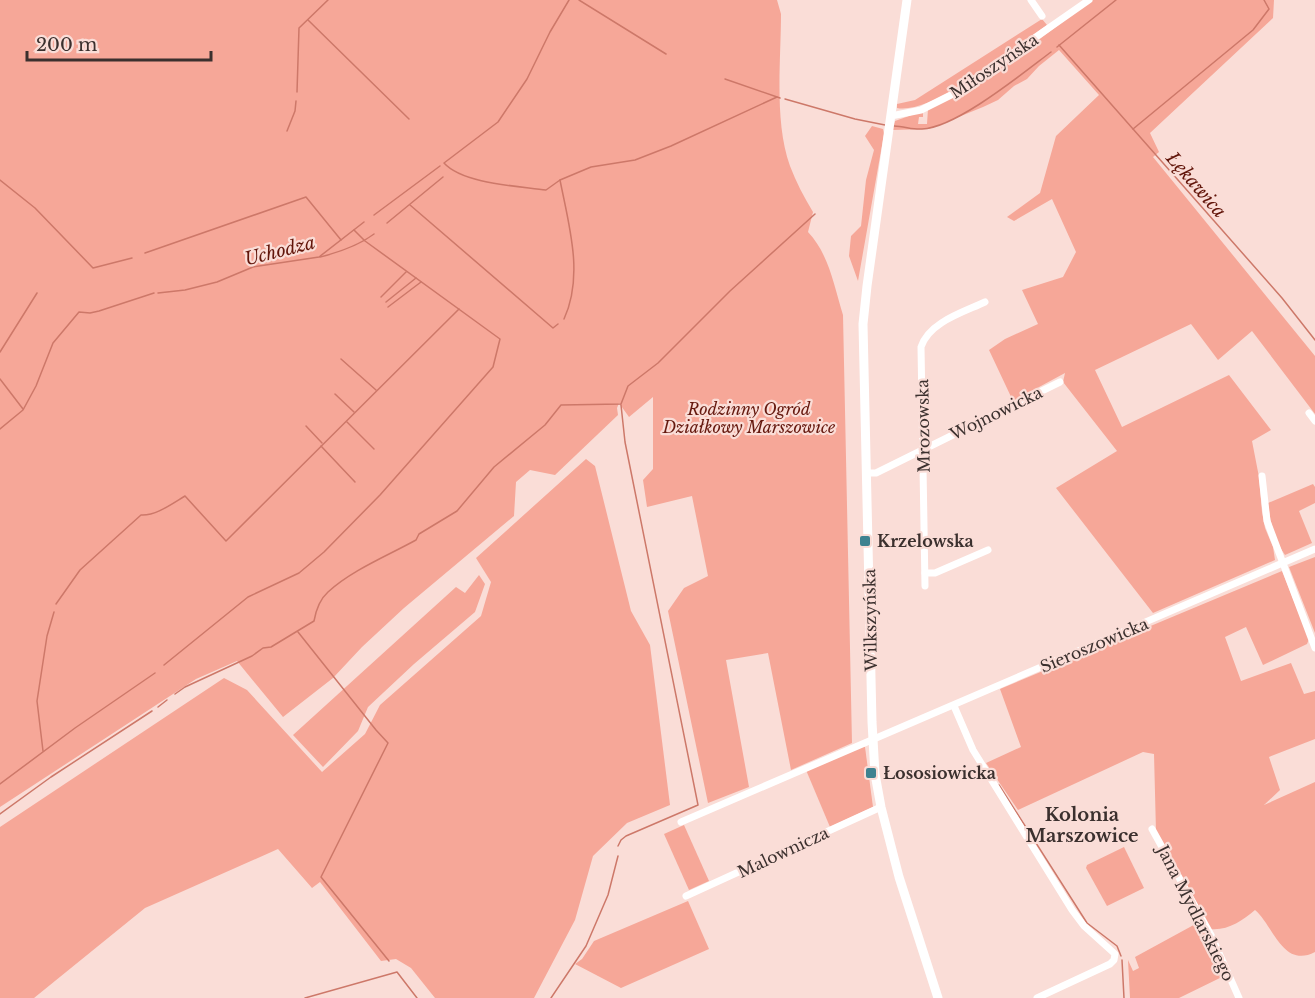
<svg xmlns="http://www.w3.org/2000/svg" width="1315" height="998" font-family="'Libre Baskerville',serif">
<rect width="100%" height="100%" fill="#faddd7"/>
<g fill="#f6a798">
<path d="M0,0H777L781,14C781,61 774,121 790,166C796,182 804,197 813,212L808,232C829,254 834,286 843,315L852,743L791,770L768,653L726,660L749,787L708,803L668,611L684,588L708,576L692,496L647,507L643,480L653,469V397L629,417L619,403L617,408L618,415L555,475L530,470L516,482L514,516L404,608L362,647L333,678L283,717L237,661L196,679L0,807Z"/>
<path d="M1092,0H1274L1273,18L1150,133L1159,152L1153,157L1315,356V414L1252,331L1218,360L1191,324L1095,370L1122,427L1229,375L1271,430L1252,441L1259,477L1262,512L1265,528L1273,547L1275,560L1153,613L1056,488L1117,451L1063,382L1065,373L1013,401L989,350L1005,339L1038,324L1022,290L1063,277L1076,252L1052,199L1014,221L1007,217L1040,193L1056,136L1099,95L1059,50L1039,66L1027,79L1014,86L998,100L983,107L929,129L892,130L895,121L923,111V117H919L918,124H927L928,109C988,81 1039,39 1092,0Z"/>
<path d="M1042,19L1047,25C1016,47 934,115 897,108V104L915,100Z"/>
<polygon points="872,126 883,129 884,134 858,281 849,256 851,236 861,226 866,180 874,150 865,136"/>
<polygon points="586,459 595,466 631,611 650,645 670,805 627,823 593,856 575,920 534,998 435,998 411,968 396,959 381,961 320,882 312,888 278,849 145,908 34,998 0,998 0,827 224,678 247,690 322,772 365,734 380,705 481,616 491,582 476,558"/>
<path d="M1313,484L1315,487V503L1299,511L1312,543L1285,555C1274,540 1270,521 1268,503Z"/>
<polygon points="1315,557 1315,633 1289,567"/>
<path d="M1282,571L1309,639L1307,644L1263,665L1246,627L1225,637L1241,681L1291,663L1304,694L1315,691V739L1269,757L1280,790L1264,805L1315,782V952C1283,969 1273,925 1255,910C1242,921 1227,931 1210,929L1156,832L1154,754L1143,752L1018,810L986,763L1021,747L1000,689Z"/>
<polygon points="479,575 485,584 475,612 414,664 368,707 358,731 323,767 293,735 456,587 465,593"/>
<polygon points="863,746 865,747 873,807 830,827 806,770"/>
<polygon points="684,825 709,881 689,890 664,834"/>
<polygon points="1124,847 1144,888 1107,906 1086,868 1087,865"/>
<polygon points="688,901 709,949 621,988 575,964 582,959 594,941"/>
<polygon points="1201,921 1208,935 1206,939 1224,976 1179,998 1130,998 1128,960 1133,971 1139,968 1135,957"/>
</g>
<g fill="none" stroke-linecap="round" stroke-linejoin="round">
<g stroke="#cd7869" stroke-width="1.5">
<path d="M569,0L550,32L527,79L498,122L444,163C463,184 518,186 546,190L560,180L591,167L635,160L671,146L777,97"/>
<polyline points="579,0 666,54"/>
<polyline points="308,20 409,119"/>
<polyline points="1059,45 1282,298 1315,340"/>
<polyline points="1057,47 1116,0"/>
<polyline points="725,79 780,98"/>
<polyline points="297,92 299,28 328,0"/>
<polyline points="785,99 855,119 885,125"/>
<path d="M894,126C904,126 913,130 922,129C956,128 1023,73 1051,52"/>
<polyline points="1133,129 1253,30 1269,9 1264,0"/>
<polyline points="287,131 295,111 296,101"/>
<polyline points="0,180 35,208 93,268 132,258"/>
<path d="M560,180C569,226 584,275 564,319"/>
<polyline points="410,205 553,328 558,324"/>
<polyline points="374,215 440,166"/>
<polyline points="387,223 443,177"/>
<polyline points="145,253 306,197 341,240"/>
<path d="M320,257C340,252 358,246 374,234"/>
<polyline points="158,293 185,290 217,282 253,267 319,257 364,222"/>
<polyline points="381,297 406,272"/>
<polyline points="386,302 416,278"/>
<polyline points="388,307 421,282"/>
<polyline points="0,352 37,293"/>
<polyline points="341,359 376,390"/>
<polyline points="0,379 23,409"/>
<polyline points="335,394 354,412"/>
<polyline points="347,422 374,449"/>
<polyline points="306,426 322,443"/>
<polyline points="0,429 23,410 36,386 53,343 79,312 90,313 99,311 154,293"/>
<polyline points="321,446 355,482"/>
<path d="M56,604L80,570L141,515C156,516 173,503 185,496L226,541L459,309"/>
<polyline points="298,632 376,730 388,743 321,877 389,961"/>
<polyline points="164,665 248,597 299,573 324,552 380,495 493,367 500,339 365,241 354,230"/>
<path d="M175,694L185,687L252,656L263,648L271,647L314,621C316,610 319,600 328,592C352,570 387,556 416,540L419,534L457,511L494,467L545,425L561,405L621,404L628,386L658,363L730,291L815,214"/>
<polyline points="158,707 167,700"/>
<polyline points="43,751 37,701 47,636 54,612"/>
<polyline points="0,784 75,728 155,673"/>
<polyline points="999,785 1087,923 1117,946 1121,956"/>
<polyline points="0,814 51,777 152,711"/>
<polyline points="618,846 621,840 626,836 698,805 625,442 621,405"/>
<polyline points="1122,960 1124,998"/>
<polyline points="305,998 397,972 417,998"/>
<polyline points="551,998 586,946 608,895 618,856"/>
</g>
<g stroke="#fff" stroke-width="7">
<polyline points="1031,0 1042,16"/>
<polyline points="891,116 921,110 957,92 1089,0"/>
<polyline points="1309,413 1315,421"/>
<polyline points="867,473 876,473 1060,382"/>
<polyline points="1262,476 1267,521 1315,648"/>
<polyline points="925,573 935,573 988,550"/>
<path d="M925,586L921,347C929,322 964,312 985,302"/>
<polyline points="954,706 973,750 1072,910 1084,926 1115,954 1114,960 1110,964 1037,998"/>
<path d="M681,822C892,730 1104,642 1315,549"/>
<polyline points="1152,829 1211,935 1239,998"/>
<polyline points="686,896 881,807"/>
</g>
<polyline stroke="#fff" stroke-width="9" points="907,0 867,286 863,324 872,722 875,774 881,807 899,877 938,998"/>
</g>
<g fill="#3e8290" stroke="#faddd7" stroke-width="2">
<rect x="859" y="535" width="12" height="12" rx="3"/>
<rect x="865" y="767" width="12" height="12" rx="3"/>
</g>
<g text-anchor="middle" stroke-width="4.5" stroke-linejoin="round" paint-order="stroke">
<g font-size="16" fill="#3b302e" stroke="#faddd7">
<text transform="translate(994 66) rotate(-34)" y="6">Miłoszyńska</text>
<text transform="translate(996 413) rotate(-26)" y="6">Wojnowicka</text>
<text transform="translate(923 426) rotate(-91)" y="6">Mrozowska</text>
<text transform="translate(870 620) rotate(-91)" y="6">Wilkszyńska</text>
<text transform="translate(1094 645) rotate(-23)" y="6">Sieroszowicka</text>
<text transform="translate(783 852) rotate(-25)" y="6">Malownicza</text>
<text transform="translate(1196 913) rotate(63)" y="6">Jana Mydlarskiego</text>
</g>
<g font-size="16" font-style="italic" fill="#66190f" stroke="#faddd7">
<text x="749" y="415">Rodzinny Ogród<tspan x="749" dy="18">Działkowy Marszowice</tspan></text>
</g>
<g font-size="16" font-weight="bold" fill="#3b302e" stroke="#faddd7" text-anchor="start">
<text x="877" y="547">Krzelowska</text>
<text x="883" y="779">Łososiowicka</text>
</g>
<g font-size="18" font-style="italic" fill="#62150a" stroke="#faddd7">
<text transform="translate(1196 185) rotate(49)" y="6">Łękawica</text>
<text transform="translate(280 251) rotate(-14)" y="6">Uchodza</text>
</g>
<g font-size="18" font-weight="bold" fill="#3b302e" stroke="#faddd7">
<text x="1082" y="821">Kolonia<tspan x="1082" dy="21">Marszowice</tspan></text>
</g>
</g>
<path d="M27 51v9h184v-9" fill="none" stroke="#3b302e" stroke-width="3"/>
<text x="36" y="51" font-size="18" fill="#3b302e" stroke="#faddd7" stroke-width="4.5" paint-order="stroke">200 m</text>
</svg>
